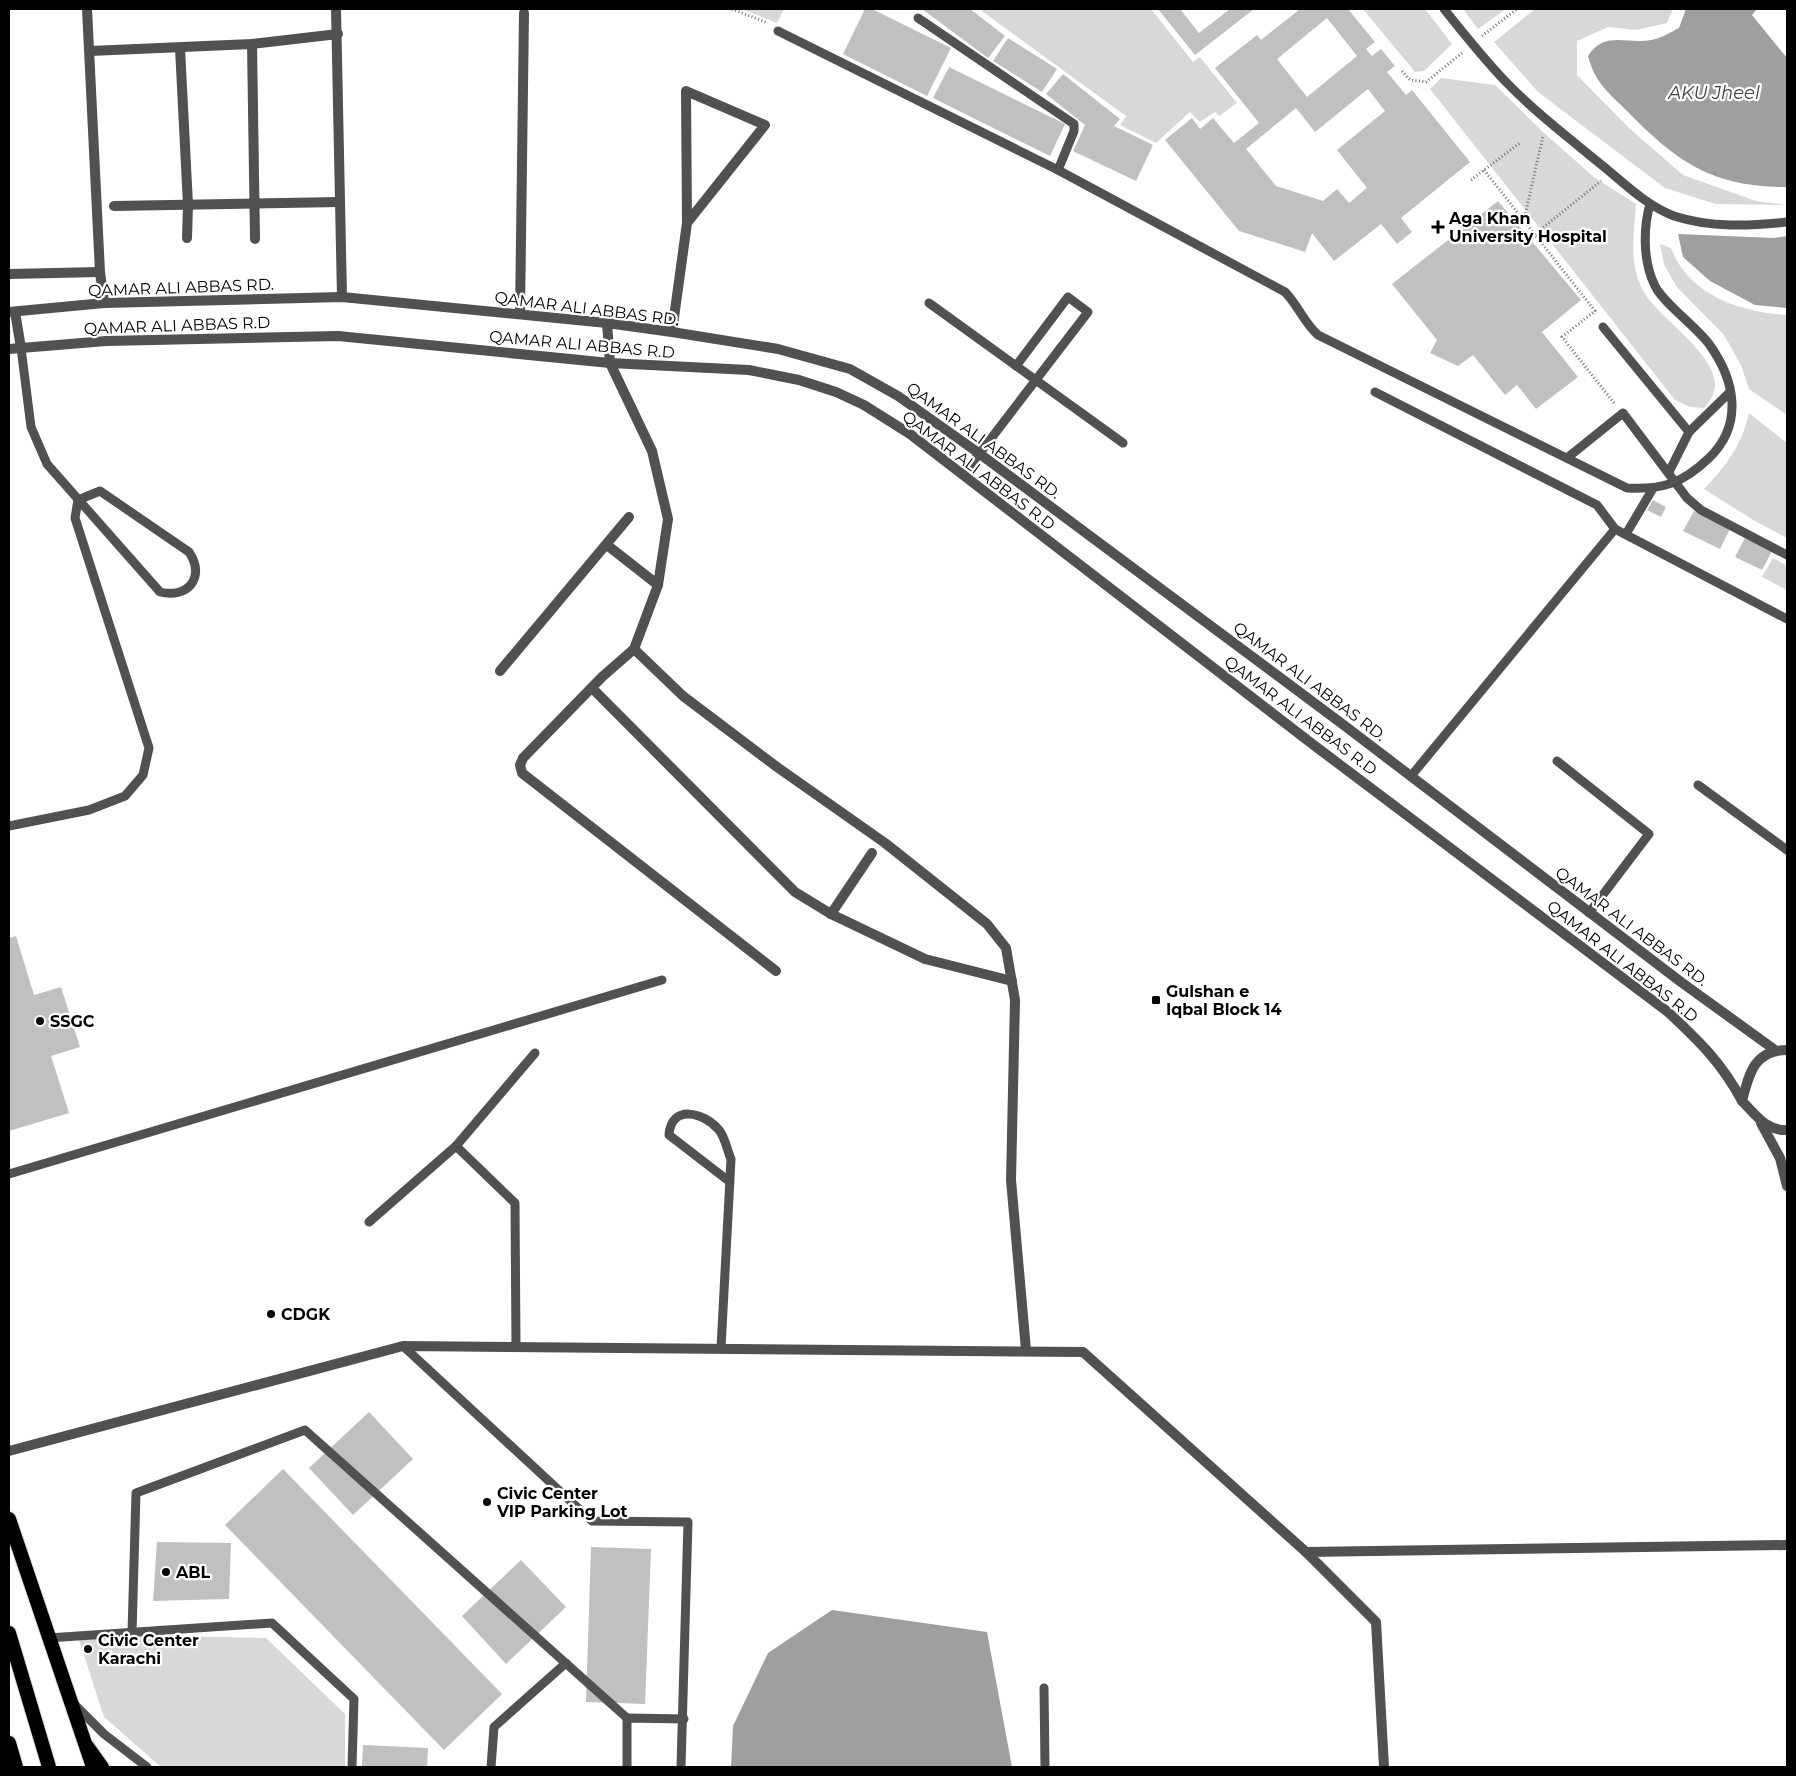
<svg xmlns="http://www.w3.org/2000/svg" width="1796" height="1776" font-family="Montserrat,sans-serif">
<rect width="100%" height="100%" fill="#fff"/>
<g fill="#d8d8d8">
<polygon points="742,9 784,9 777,23"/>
<polygon points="979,9 1151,9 1193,62 1200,57 1237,103 1219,116 1215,112 1200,122 1190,112 1156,143 1120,125 1126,116"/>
<polygon points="1363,9 1425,9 1452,44 1424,71 1415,72"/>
<polygon points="1463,9 1506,9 1478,29"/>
<polygon points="1535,9 1673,9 1667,23 1636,30 1608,27 1577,41 1577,75 1629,128 1683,175 1756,201 1787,205 1716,204 1665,188 1538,92 1494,42"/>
<path d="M1441,78L1495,85L1544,133L1595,178L1636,204C1634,233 1628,267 1645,294C1662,320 1714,353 1715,384C1715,393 1710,402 1704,408L1690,407L1675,400L1430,89Z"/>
<path d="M1660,244L1671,248C1689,296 1741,312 1787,315V415L1749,389L1741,365L1724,335L1676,286L1664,264Z"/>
<path d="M1749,413L1787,443V538L1755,521L1704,489C1726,466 1742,445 1749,413Z"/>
<polygon points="1773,558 1787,566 1787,590 1762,577"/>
<polygon points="77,1634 266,1638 345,1714 345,1767 161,1767 104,1717"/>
</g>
<g fill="#9f9f9f">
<path d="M1686,9H1757L1752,15L1787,58V187C1712,187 1678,163 1627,111C1608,92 1595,83 1588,56C1605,30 1626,45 1651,40C1660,39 1671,32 1679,28Z"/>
<polygon points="1678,234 1774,238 1787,236 1787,308 1755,305 1710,281 1683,257"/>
<polygon points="832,1610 987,1632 1012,1767 731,1767 733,1726 768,1653"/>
</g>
<g fill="#c0c0c0" fill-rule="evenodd">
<polygon points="865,9 872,9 951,48 927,96 843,54"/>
<polygon points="922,9 970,9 1005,36 988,58"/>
<polygon points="1158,9 1180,9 1199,33 1230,9 1254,9 1195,55"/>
<path d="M1300,9H1348L1375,42L1366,49L1372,56L1381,49L1395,66L1387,72L1406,95L1412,90L1470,162L1401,218L1412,232L1397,244L1381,224L1334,261L1312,233L1305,252L1239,231L1165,140L1192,118L1200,129L1213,118L1234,143L1259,123L1215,68L1257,35L1261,40ZM1327,18L1357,56L1307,97L1277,59ZM1368,89L1385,111L1337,150L1367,188L1349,203L1337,189L1323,201L1276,186L1246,149L1296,108L1315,132Z"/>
<polygon points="1008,38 1057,69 1042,92 993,61"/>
<polygon points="949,67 1065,124 1050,156 933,98"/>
<polygon points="1063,74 1120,119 1114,126 1153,145 1136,181 1073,151 1085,125 1046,94"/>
<polygon points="1498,201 1581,300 1542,332 1578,377 1536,409 1517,385 1505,395 1473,355 1458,366 1430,353 1437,340 1392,284"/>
<polygon points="1653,500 1666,507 1661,517 1647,510"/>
<polygon points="1694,511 1730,529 1720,549 1683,531"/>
<polygon points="1745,538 1772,551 1762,570 1735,557"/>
<polygon points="16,936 34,995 61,987 80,1047 51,1056 69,1113 9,1131 9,938"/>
<polygon points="369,1412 413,1459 353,1515 309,1468"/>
<polygon points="283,1469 502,1694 444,1750 225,1525"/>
<polygon points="157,1542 231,1543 229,1599 153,1601"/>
<polygon points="591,1547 651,1549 645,1704 586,1702"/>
<polygon points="521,1560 566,1607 506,1664 462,1616"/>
<polygon points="363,1745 428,1748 427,1767 362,1767"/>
</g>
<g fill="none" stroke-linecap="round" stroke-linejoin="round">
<defs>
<polyline id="primary" points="88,1746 103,1767"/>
<g id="trunk">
<polyline points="9,1519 93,1767"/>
<polyline points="9,1633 49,1767"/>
<polyline points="9,1743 16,1767"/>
</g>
</defs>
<use href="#primary" stroke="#dbdbdb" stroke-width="15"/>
<use href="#trunk" stroke="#dbdbdb" stroke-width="16"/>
<g stroke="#737373" stroke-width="3" stroke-dasharray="1 2.5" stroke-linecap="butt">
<polyline points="732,9 768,23"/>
<polyline points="1482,36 1517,9"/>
<polyline points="1402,71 1410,80 1426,82 1462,53"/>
<polyline points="1484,170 1595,311 1562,337 1614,403"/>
<polyline points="1471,180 1521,142"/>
<polyline points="1524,220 1543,136"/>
<polyline points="1535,234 1601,181"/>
</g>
<g stroke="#515151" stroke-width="9">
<path d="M1444,9C1464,34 1483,58 1505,81C1535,112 1570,139 1603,166C1625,184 1647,206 1674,216C1711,228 1750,226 1787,222"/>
<polyline points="918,18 1074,124 1074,131 1058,170"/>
<path d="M778,31L1058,170L1285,292C1298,305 1304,323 1318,335L1627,488C1663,490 1683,483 1709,458C1744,424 1735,380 1709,344C1696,326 1664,304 1655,286C1643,262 1643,229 1650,204"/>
<polyline points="929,303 1123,443"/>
<polyline points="1603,327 1689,432"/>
<path d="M21,348L31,427L47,464L160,592C188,599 206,577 189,552L100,491L78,500"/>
<polyline points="1375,392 1597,505 1615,529 1787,619"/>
<polyline points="1567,458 1623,413 1687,498 1701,510 1787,555"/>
<polyline points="1669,472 1689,432 1730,392"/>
<polyline points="963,475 1088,312 1068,297 1016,366"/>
<polyline points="1626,534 1652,490"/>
<polyline points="1557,761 1649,834 1589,913"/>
<polyline points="1411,776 1615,529"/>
<polyline points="1698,785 1787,850"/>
<polyline points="9,826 89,810 125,796 143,775 149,748 75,518 78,500"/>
<polyline points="456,1146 515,1203 516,1347"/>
<polyline points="9,1174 662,980"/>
<polyline points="369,1222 456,1146 535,1053"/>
<polyline points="403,1346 592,1521 688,1522 681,1767"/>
<path d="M721,1348L731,1159C727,1150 725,1137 719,1130C704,1112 671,1104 669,1135L730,1182"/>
<polyline points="132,1633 136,1493 305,1430 627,1718"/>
<polyline points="48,1638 272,1623 354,1699 352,1767"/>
<polyline points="1044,1688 1045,1767"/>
<polyline points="73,1703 104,1734 147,1767"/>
<polyline points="491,1767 494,1727 566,1663"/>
<polyline points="627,1767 627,1718 684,1719"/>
</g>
<g stroke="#515151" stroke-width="10">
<polyline points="87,9 100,272 104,303"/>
<polyline points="336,9 342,297"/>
<polyline points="252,44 255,239"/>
<polyline points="180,48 188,205 187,238"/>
<polyline points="90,51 252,44 338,34"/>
<polyline points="114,206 340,202"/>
<polyline points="9,274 100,272"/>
<polyline points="9,312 104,303 342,297 607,323 672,332 778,349 850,369 898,396 980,454 1345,726 1681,982 1775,1050"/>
<polyline points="15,312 21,348"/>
<polyline points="520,314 524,13"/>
<polyline points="607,323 610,363 652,451 668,519 658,585 634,649 602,677 523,758 520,765 522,773 776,971"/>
<polyline points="672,332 687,223 686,91 765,125 687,223"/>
<path d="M9,349L106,341L338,336L610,363L749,370L799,380L836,392L864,405L910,434L1315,746L1668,1012C1699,1041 1722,1063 1742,1101"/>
<polyline points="607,545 658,585"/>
<polyline points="634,649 683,696 777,767 885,843 987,924 1006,948 1015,1000 1011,1180 1026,1350"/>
<polyline points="500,671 629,517"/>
<polyline points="592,688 795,892 831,914 925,959 1012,981"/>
<polyline points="831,914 872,853"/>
<path d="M1787,1050C1754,1050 1749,1074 1742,1101C1756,1115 1766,1131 1787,1130"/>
<polyline points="1761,1123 1780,1158 1787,1186"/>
<polyline points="9,1451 403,1346 1083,1352 1306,1552 1376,1622 1384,1767"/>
<polyline points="1306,1552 1787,1545"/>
</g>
<use href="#primary" stroke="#000" stroke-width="12"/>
<use href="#trunk" stroke="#000" stroke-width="14"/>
</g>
<g fill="#000" stroke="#fff" stroke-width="2">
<path d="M1435.5 219.5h5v5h5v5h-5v5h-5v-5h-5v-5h5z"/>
<rect x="1151" y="995" width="10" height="10" rx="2.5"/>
<circle cx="40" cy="1021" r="5"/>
<circle cx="271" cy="1314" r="5"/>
<circle cx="487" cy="1502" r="5"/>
<circle cx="166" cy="1572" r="5"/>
<circle cx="88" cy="1649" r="5"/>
</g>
<g text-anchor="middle" stroke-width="4.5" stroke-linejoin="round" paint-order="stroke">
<g font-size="16" font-weight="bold" fill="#000" stroke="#fff" text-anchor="start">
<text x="1449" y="224">Aga Khan<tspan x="1449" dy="18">University Hospital</tspan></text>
<text x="1166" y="997">Gulshan e<tspan x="1166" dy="18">Iqbal Block 14</tspan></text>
<text x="50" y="1027">SSGC</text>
<text x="281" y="1320">CDGK</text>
<text x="497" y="1499">Civic Center<tspan x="497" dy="18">VIP Parking Lot</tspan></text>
<text x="176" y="1578">ABL</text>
<text x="98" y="1646">Civic Center<tspan x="98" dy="18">Karachi</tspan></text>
</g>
<g font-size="16" fill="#000" stroke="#fff">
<text transform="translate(181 287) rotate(-2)" y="6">QAMAR ALI ABBAS RD.</text>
<text transform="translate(587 308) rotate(7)" y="6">QAMAR ALI ABBAS RD.</text>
<text transform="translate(177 325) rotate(-2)" y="6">QAMAR ALI ABBAS R.D</text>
<text transform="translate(582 344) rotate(5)" y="6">QAMAR ALI ABBAS R.D</text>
<text transform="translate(984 440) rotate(36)" y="6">QAMAR ALI ABBAS RD.</text>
<text transform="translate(979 470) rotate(37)" y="6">QAMAR ALI ABBAS R.D</text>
<text transform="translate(1310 681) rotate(37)" y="6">QAMAR ALI ABBAS RD.</text>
<text transform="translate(1301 715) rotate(37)" y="6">QAMAR ALI ABBAS R.D</text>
<text transform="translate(1632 926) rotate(37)" y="6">QAMAR ALI ABBAS RD.</text>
<text transform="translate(1623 961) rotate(38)" y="6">QAMAR ALI ABBAS R.D</text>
</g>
<g font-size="18" font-style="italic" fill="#404040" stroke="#fff">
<text x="1714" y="99">AKU Jheel</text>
</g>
</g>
<rect width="1796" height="1776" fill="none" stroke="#000000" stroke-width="20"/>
</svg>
